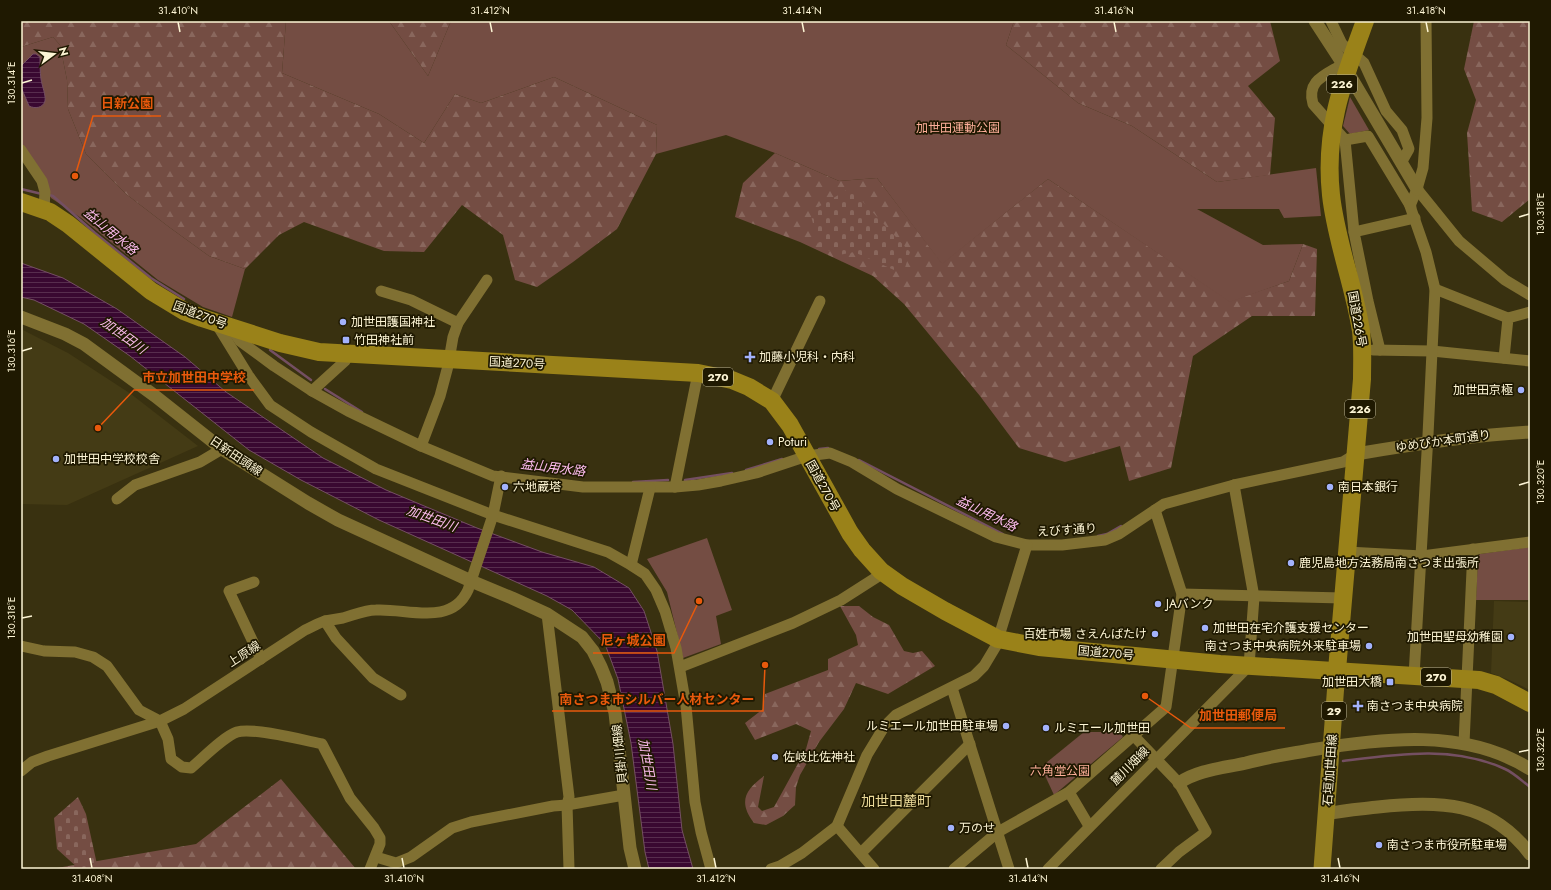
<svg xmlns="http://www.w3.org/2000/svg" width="1551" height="890" font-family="Jost,'Noto Sans JP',sans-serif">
<defs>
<pattern id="forest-firs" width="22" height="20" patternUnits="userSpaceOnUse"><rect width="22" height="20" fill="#744d43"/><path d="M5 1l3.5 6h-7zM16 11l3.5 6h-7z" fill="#89675d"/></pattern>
<pattern id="cemetery-stones" width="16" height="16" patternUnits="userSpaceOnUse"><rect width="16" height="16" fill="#744d43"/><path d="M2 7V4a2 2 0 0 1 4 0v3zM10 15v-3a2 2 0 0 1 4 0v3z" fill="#89675d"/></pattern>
<pattern id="water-rules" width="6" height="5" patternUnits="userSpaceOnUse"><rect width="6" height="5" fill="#390831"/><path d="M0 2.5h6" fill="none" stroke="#572d4e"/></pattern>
</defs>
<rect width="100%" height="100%" fill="#393110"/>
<g fill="#443b15">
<polygon points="21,329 68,353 131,394 198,446 67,505 21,504"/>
<polygon points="1494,601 1530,602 1530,690 1509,680 1491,673"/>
</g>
<g fill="url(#forest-firs)">
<polygon points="21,21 286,21 282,73 379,114 424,143 455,94 481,103 554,77 657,125 656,154 617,229 573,262 537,287 515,280 503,235 462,205 424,252 384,251 304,222 279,235 245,269 209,256 169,227 126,194 86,154 68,109 67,80 60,45 53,37 21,47"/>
<polygon points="389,21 451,21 428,76"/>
<polygon points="1014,21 1270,21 1280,61 1248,86 1275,118 1270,175 1217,182 1132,126 1078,103 1006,45"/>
<polygon points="1474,21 1528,21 1530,29 1530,199 1502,222 1472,211 1467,133 1476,100 1464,69"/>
<polygon points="775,153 839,181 877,178 942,263 1048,179 1230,301 1289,281 1303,244 1317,249 1315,316 1252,316 1193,356 1171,468 1129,481 1120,446 1065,462 1019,448 980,396 904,304 873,276 800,242 735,217 743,183"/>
<path d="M840,606H859L873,617L889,625L904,651L913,653L922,651L935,666L888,694L856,683L844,709L819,742L800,775L796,787L795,805L783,816L766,825L754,823C738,802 745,790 764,776L758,807L762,811L774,807L806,749L811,731L796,724L755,740L745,723L763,709L765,694L828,670V659L858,645L856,635Z"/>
<polygon points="281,779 356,869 51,869 196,844"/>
</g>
<g fill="url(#cemetery-stones)">
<polygon points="850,188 910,252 903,274 854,252 839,255 819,246 810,212"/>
<polygon points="78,797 86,814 98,869 79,869 57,849 54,818"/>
</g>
<g fill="#744d43">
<polygon points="286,21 389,21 428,76 451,21 1014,21 1006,45 1078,103 1132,126 1217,182 1316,168 1321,216 1284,218 1279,209 1197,209 1263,245 1303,244 1289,281 1230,302 1048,179 942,264 877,178 839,181 775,153 726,135 656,154 657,125 554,77 481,103 455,94 424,143 379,114 282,73"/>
<polygon points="53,37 60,45 67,80 68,109 86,154 126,194 169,227 209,256 245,269 232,317 203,307 158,280 81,218 51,198 48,189 21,145 21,47"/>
<polygon points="1350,97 1369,130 1350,134 1343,126"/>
<polygon points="707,538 732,610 716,616 721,644 683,658 667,592 647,559"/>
<polygon points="1530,547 1530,600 1476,600 1478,557 1480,554"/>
<polygon points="1084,732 1120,732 1123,737 1054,795 1041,767"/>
</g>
<g fill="url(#water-rules)" stroke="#744f62">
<path d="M33,54H36L40,57C40,64 40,72 41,79C42,86 46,95 45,101C43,108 35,109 29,106L21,87V66Z"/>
<polygon points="21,263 63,278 117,309 185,357 226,392 323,458 386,490 477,528 542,552 594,567 629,588 644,611 657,651 673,744 682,830 693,869 649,869 645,852 631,743 618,679 605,644 572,610 547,596 379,520 301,480 249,450 130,356 84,324 34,300 21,297"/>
</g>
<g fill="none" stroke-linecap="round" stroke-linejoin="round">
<g stroke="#744f62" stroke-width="2.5">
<polyline points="21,189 42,194"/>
<polyline points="49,195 53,196 95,233 151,278 184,299"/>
<polyline points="270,350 311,380"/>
<polyline points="325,389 362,412"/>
<polyline points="819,449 828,448"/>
<polyline points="859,460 1003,534"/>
<polyline points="746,470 782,459"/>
<polyline points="685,480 732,473"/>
<polyline points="633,482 668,480"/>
<polyline points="1098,536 1107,534 1121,526"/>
<path d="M1343,761C1397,754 1454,745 1505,769C1514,773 1522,781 1530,787"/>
</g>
<g stroke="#807032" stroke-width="11">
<polyline points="1331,21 1342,44 1364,63 1386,111 1402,130 1409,149 1401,163"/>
<path d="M1343,64C1326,75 1306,80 1313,104L1345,140L1354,232"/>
<polyline points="1345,140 1368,136 1411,207"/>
<polyline points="21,150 42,181 45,192 44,209"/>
<polyline points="1417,189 1459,241 1505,280 1530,295"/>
<polyline points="1435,289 1508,318"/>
<polyline points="381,291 411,300 458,323"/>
<polyline points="216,323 248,375 270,405 311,432 376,469 493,515 608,552 631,565 645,574 656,590 665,611 676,648 686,706 695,802 701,832 711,869"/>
<polyline points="231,328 240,341 274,366 312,391 348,411 421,446 493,476 583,487 675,487 698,485 721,481 756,473 807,456 830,453 852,462 897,489 996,537 1027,545 1062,545 1105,540 1119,534 1164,504 1234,485 1343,462 1356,454"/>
<polyline points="1373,350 1432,351 1530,361"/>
<polyline points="1380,350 1368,301 1354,232 1415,218"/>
<polyline points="1504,358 1508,318 1530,312"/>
<polyline points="312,391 345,361 349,354"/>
<polyline points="772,401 820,301"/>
<polyline points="421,446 440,396 448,366 453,337 458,323 487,280"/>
<polyline points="675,487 698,373"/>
<polyline points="117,499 135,485 200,462 222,449"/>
<polyline points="1347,552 1422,556 1530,542"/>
<polyline points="631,565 650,488"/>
<polyline points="254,582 229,591 261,659"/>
<polyline points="1182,594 1343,598"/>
<polyline points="547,614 569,797 567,805 569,869"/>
<polyline points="325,621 336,638 373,678 401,695"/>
<path d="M21,646L44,651L75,652L93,657L107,666L139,710L160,721L168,739L171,759L182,767L191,768C203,758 223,737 237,732C253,727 303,740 322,744L350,798L374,828L380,838V844L370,869"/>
<polyline points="680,667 793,623 841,600 877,577 881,571"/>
<polyline points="1414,676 1428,435 1435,289 1426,252 1410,206 1417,189 1423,168 1427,118 1426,21"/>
<polyline points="952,688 1009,869"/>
<polyline points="1133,735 1179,783 1206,832 1179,852 1161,869"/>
<polyline points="1464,743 1473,549"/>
<path d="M21,771L32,762L48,756L160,721L184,709L305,630C312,627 318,623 325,621C331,620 337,619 343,618C354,615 365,610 376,610C407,608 451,627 468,590L493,515L501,476"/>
<polyline points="1069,792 1089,826"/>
<polyline points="837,826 874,869"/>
<polyline points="861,853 970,744"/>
<polyline points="376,857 396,863 411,857 452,828 471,822 553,806 567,805 624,795"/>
<polyline points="771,869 780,866 802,853 837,826 867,755 884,727 896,715 974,676 984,666 996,646 1027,545"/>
<polyline points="954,869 998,832 1069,792 1166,707 1182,594 1155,510"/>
<polyline points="1048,869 1249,666 1254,597 1234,485"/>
</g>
<g stroke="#807032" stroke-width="13">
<polyline points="1315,21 1343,64 1417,189"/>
<polyline points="21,317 65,334 84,344 155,396 222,449 308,503 338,520 471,581 512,598 547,614 582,637 593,651 601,667 607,682 615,713 630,848 635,869"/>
<path d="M1356,454C1414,444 1472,435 1530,432"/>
<path d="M1179,783C1198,770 1224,768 1246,763C1267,757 1289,754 1311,750C1383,738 1465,728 1530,769"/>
<path d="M1326,814C1344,810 1361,809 1378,807C1439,800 1490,801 1530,854"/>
</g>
<polyline stroke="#937e1f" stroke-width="17" points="1322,869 1337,670"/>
<g stroke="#9a8219" stroke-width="18">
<polyline points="21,202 50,212 68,224 151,291 184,311 202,318 280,343 319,352 698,373 732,380 749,387 772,401 790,425 850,533 862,550 881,571 902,586 945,611 998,639 1039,647 1220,664 1479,680 1496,685 1530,703"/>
<path d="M1337,670L1362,379C1362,363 1363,347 1361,331C1354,285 1336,241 1331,195C1324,129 1343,81 1365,21"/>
</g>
</g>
<path fill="none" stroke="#fdf5d5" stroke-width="1.5" d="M178,22L180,32M490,22L492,32M802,22L804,32M1114,22L1116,32M1426,22L1428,32M22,83L32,80M1519,217L1529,214M22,351L32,348M1519,485L1529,482M22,618L32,616M1519,752L1529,750M90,858L92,868M402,858L404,868M714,858L716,868M1026,858L1028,868M1338,858L1340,868"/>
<g fill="#a3b2fc" stroke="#1f1901" stroke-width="1.5">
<circle cx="343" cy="322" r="4"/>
<rect x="342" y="336" width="8" height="8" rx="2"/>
<path d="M748 351h4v4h4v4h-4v4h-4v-4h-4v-4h4z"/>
<circle cx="1521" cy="390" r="4"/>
<circle cx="770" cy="442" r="4"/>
<circle cx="56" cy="459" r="4"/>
<circle cx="505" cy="487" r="4"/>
<circle cx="1330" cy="487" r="4"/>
<circle cx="1291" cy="563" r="4"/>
<circle cx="1158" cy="604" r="4"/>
<circle cx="1205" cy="628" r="4"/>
<circle cx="1155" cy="634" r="4"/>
<circle cx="1511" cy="637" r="4"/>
<circle cx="1369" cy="646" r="4"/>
<rect x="1386" y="678" width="8" height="8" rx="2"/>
<path d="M1356 700h4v4h4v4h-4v4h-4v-4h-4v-4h4z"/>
<circle cx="1006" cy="726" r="4"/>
<circle cx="1046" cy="728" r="4"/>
<circle cx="775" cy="757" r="4"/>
<circle cx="951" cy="828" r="4"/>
<circle cx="1379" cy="845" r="4"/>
</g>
<g text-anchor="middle" stroke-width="3.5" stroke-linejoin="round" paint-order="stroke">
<g fill="#1f1901" stroke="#bab395" stroke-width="1">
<rect x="1327" y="75" width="30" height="18" rx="3"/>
<rect x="703" y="368" width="30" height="18" rx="3"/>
<rect x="1345" y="400" width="30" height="18" rx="3"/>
<rect x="1421" y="668" width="30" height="18" rx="3"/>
<rect x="1322" y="702" width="24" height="18" rx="3"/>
</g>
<g font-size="11" font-weight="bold" fill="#fdf5d5">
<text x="1342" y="88">226</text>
<text x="718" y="381">270</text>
<text x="1360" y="413">226</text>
<text x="1436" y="681">270</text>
<text x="1334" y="715">29</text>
</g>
<g font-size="12" fill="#feaf9a" stroke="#1f1901">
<text x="958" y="132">加世田運動公園</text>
<text x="1060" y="775">六角堂公園</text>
</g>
<g font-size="12" fill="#fdf5d5" stroke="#1f1901">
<text transform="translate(200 315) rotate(21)" y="4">国道270号</text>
<text transform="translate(1357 319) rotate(80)" y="4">国道226号</text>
<text transform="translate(517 363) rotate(3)" y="4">国道270号</text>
<text transform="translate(1443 441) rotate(-8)" y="4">ゆめぴか本町通り</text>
<text transform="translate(236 456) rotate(34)" y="4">日新田頭線</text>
<text transform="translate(823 486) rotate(61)" y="4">国道270号</text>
<text transform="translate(1067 530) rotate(-4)" y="4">えびす通り</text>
<text transform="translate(1106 653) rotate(5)" y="4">国道270号</text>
<text transform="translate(244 654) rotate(-33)" y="4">上原線</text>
<text transform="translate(620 754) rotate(-96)" y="4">貝掛川畑線</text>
<text transform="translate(1130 766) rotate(-45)" y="4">麓川畑線</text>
<text transform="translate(1330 770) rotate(-86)" y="4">石垣加世田線</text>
</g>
<g font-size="12" fill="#fdf5d5" stroke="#1f1901" text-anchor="start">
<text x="351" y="326">加世田護国神社</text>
<text x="354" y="344">竹田神社前</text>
<text x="759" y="361">加藤小児科・内科</text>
<text x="1513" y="394" text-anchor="end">加世田京極</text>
<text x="778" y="446">Poturi</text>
<text x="64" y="463">加世田中学校校舎</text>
<text x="513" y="491">六地蔵塔</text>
<text x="1338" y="491">南日本銀行</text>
<text x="1299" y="567">鹿児島地方法務局南さつま出張所</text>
<text x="1166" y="608">JAバンク</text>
<text x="1213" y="632">加世田在宅介護支援センター</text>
<text x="1147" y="638" text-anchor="end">百姓市場 さえんばたけ</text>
<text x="1503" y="641" text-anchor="end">加世田聖母幼稚園</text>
<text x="1361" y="650" text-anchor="end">南さつま中央病院外来駐車場</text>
<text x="1382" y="686" text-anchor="end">加世田大橋</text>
<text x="1367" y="710">南さつま中央病院</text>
<text x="998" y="730" text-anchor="end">ルミエール加世田駐車場</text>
<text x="1054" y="732">ルミエール加世田</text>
<text x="783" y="761">佐岐比佐神社</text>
<text x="959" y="832">万のせ</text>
<text x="1387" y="849">南さつま市役所駐車場</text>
</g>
<g font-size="13" font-style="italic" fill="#fcbbed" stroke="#1f1901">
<text transform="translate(111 231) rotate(40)" y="5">益山用水路</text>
<text transform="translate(124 335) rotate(36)" y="5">加世田川</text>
<text transform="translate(553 467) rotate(7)" y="5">益山用水路</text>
<text transform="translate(987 513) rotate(26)" y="5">益山用水路</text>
<text transform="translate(432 518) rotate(20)" y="5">加世田川</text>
<text transform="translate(648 764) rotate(80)" y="5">加世田川</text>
</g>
<g font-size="14" fill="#ead999" stroke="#1f1901">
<text x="896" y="806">加世田麓町</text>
</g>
</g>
<path fill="none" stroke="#e8590c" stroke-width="1.5" d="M75 176L93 116H161M98 428L134 390H254M699 601L674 653H593M765 665L763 711H552M1145 696L1191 728H1285"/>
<g fill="#e8590c" stroke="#1f1901" stroke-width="1.5">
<circle cx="75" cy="176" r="4"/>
<circle cx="98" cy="428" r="4"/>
<circle cx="699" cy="601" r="4"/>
<circle cx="765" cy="665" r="4"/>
<circle cx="1145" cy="696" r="4"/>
</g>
<g font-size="13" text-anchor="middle" font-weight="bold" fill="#e8590c" stroke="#1f1901" stroke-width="3.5" stroke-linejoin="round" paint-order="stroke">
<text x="127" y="108">日新公園</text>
<text x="194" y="382">市立加世田中学校</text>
<text x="633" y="645">尼ヶ城公園</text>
<text x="657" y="704">南さつま市シルバー人材センター</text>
<text x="1238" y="720">加世田郵便局</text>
</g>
<rect width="1551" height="890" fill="none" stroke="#1f1901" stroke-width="44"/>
<g transform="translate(54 54) rotate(75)" stroke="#1f1901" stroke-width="3" paint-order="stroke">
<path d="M0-3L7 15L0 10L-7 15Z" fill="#fdf5d5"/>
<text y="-6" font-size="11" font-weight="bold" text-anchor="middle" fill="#fdf5d5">N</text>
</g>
<rect x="22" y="22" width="1507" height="846" fill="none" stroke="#fdf5d5" stroke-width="1.5"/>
<g font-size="10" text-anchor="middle" fill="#fdf5d5">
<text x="178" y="14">31.410°N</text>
<text x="490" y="14">31.412°N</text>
<text x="802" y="14">31.414°N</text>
<text x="1114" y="14">31.416°N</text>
<text x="1426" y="14">31.418°N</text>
<text transform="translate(11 83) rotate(-90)" y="4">130.314°E</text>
<text transform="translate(1540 214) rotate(-90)" y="4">130.318°E</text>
<text transform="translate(11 351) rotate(-90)" y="4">130.316°E</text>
<text transform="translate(1540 482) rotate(-90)" y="4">130.320°E</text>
<text transform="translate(11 618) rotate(-90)" y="4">130.318°E</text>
<text transform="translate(1540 750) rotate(-90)" y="4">130.322°E</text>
<text x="92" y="882">31.408°N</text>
<text x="404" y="882">31.410°N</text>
<text x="716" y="882">31.412°N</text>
<text x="1028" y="882">31.414°N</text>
<text x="1340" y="882">31.416°N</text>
</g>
</svg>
